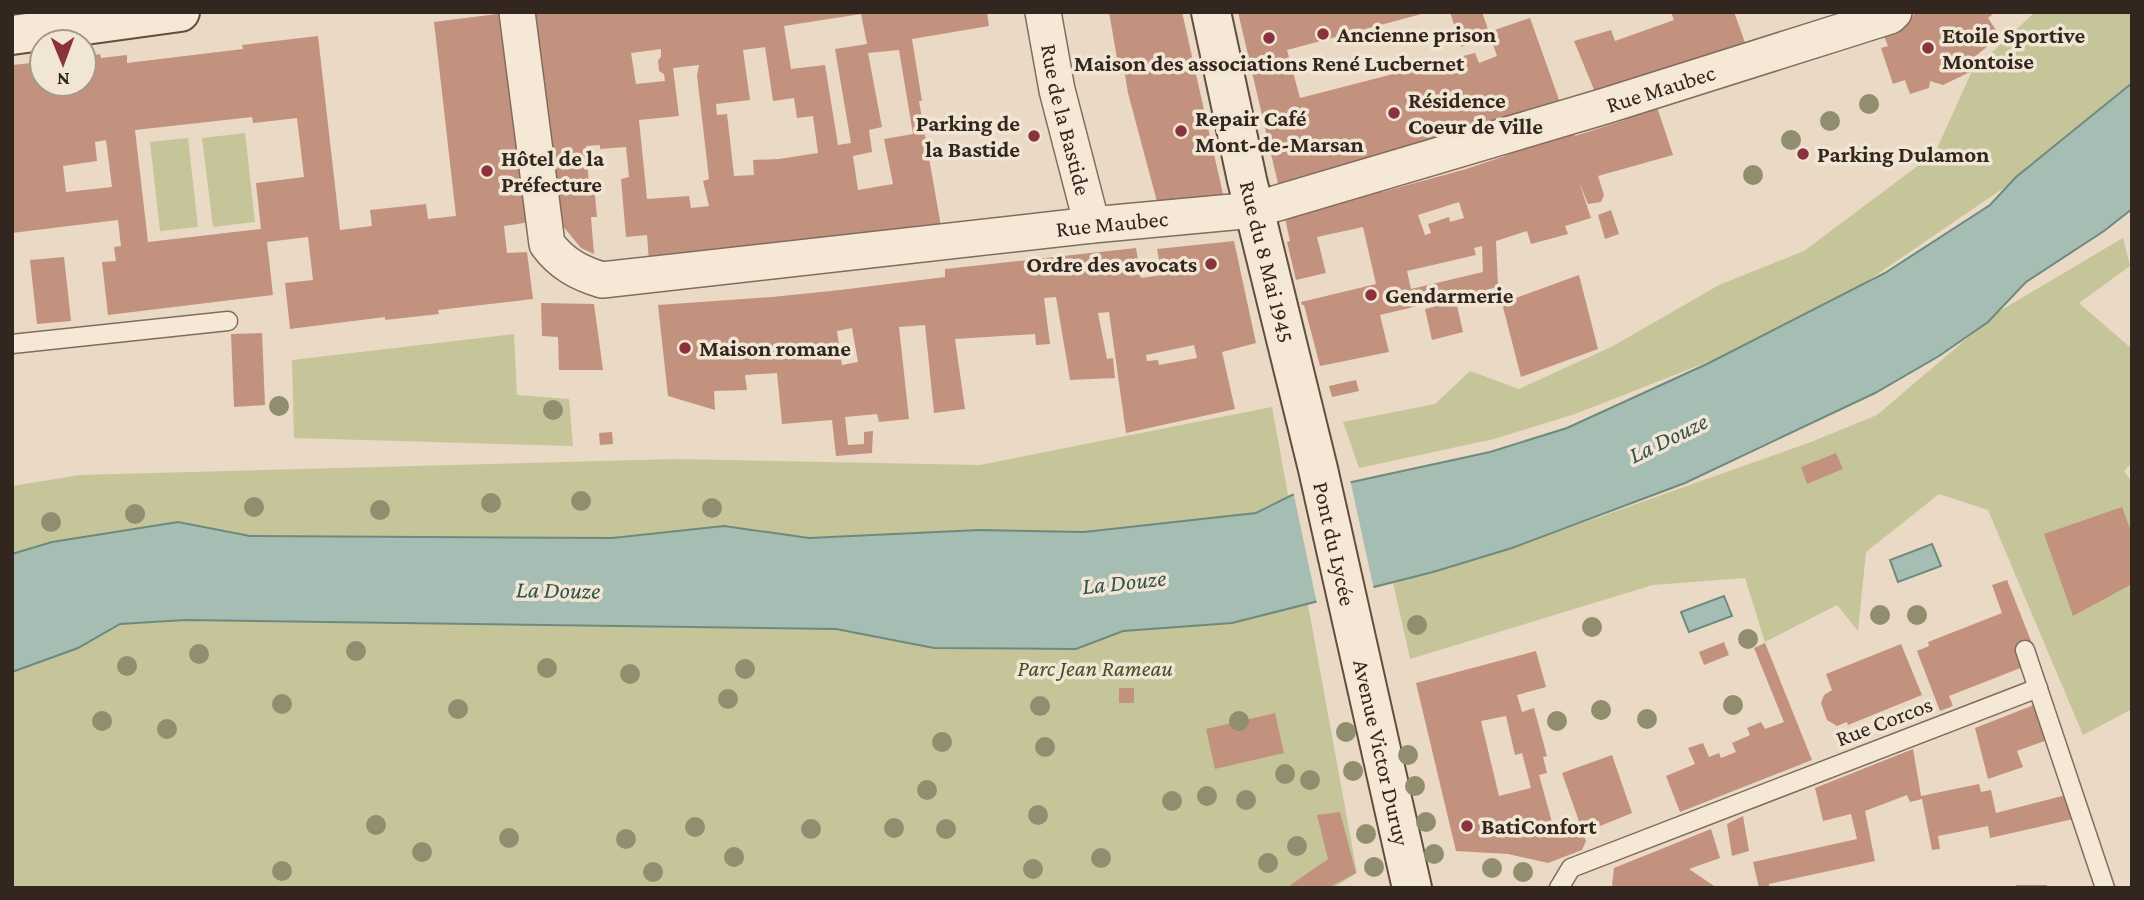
<svg xmlns="http://www.w3.org/2000/svg" width="2144" height="900" font-family="'Crimson Pro',serif">
<rect width="100%" height="100%" fill="#e9d9c5"/>
<g fill="#c6c59a">
<polygon points="2035,12 2132,12 2132,82 2011,183 1860,286 1723,356 1575,414 1494,439 1359,468 1343,422 1435,404 1470,371 1519,389 1613,346 1719,285 1804,251 1935,153 1972,71"/>
<polygon points="245,133 255,222 213,227 202,138"/>
<polygon points="188,138 198,227 160,231 150,142"/>
<polygon points="2123,238 2130,266 2079,303 2132,349 2132,463 2124,471 2132,482 2132,709 2083,735 1988,510 1939,494 1866,552 1858,631 1837,605 1765,642 1745,578 1653,585 1410,659 1393,582 1560,531 1811,442 1877,415 1998,312"/>
<polygon points="514,334 517,395 569,399 573,446 294,438 292,360"/>
<polygon points="1272,407 1357,873 1333,888 12,888 12,486 80,475 676,459 980,465"/>
</g>
<g fill="#a6bdb3" stroke="#6e8a7f" stroke-width="2">
<polygon points="2132,83 2132,209 2104,231 2026,282 1988,322 1939,356 1875,393 1685,483 1512,548 1433,572 1232,623 1123,631 1076,649 934,648 836,629 185,620 120,624 78,648 12,672 12,554 52,542 178,522 250,536 612,538 724,526 809,538 979,530 1084,532 1256,513 1292,495 1490,452 1567,428 1709,363 1885,273 1990,205 2016,177"/>
<polygon points="1932,544 1941,566 1898,582 1890,560"/>
<polygon points="1724,596 1732,616 1689,632 1681,612"/>
</g>
<polygon fill="#e9d9c5" points="1350,479 1374,590 1317,604 1293,491"/>
<g fill="#c3927f" fill-rule="evenodd">
<path d="M529,12H987L989,26L912,39L922,101H919L942,232L649,261L647,235L626,237L621,179L629,177L626,147L600,149V145L586,146L589,185H594L597,217H591L594,254L581,248L562,225L553,155H546ZM861,14L867,44L835,49L851,143L838,145L825,65L791,69L784,26ZM765,47L773,101L794,98L797,118L813,116L818,153L779,159L753,160L754,175L734,176L727,114L717,115L716,104L750,100L743,50ZM661,49V57L658,60L659,71L664,74L665,81L636,84L631,53ZM899,50L913,134L884,139L893,184L858,190L853,156L872,152L869,130L882,127L868,53ZM699,65L697,75L709,179L703,181L709,206L691,208L689,196L647,199L639,120L679,116L673,68Z"/>
<polygon points="1109,12 1182,12 1225,203 1159,209 1128,93 1123,63 1118,64"/>
<polygon points="1238,12 1429,12 1287,50 1300,98 1475,53 1479,63 1497,56 1490,36 1461,47 1450,12 1482,12 1489,32 1530,18 1562,108 1279,188"/>
<polygon points="1671,12 1734,12 1747,48 1597,97 1574,41 1611,30 1615,41 1674,20"/>
<polygon points="1917,12 1995,12 1988,18 2000,36 1966,64 1972,71 1943,85 1930,81 1929,88 1910,94 1905,80 1893,84 1881,48 1888,46 1884,36 1891,34"/>
<path d="M505,13L530,222L504,226L507,253L527,252L533,299L438,310L439,314L385,320V317L290,329L285,283L313,280L308,237L267,242L273,295L108,315L102,262L116,261L114,247L121,246L118,220L12,233V65L42,62V84H84V57L100,54L101,58L127,55V63L243,49L242,45L318,36L340,230L372,226L370,210L426,204L428,219L456,216L434,22ZM252,117L253,123L297,118L304,177L256,183L261,229L148,242L135,130ZM106,140L112,187L66,192L63,166L97,161L95,142Z"/>
<path d="M1655,101L1673,155L1598,176L1604,195L1601,202L1588,204L1579,182L1591,218L1565,226L1568,234L1531,244L1527,231L1496,241L1498,287L1380,315L1389,352L1320,366L1304,305H1302L1301,302L1376,284L1363,227L1317,237L1326,273L1296,280L1287,242L1290,241L1284,214L1380,190L1382,192L1466,169L1502,157L1573,128L1575,136L1625,120L1622,112ZM1459,202L1464,218L1450,222L1449,217L1428,224L1431,233L1425,235L1418,215ZM1482,246L1483,272L1411,289L1407,271L1476,255L1474,248Z"/>
<polygon points="1611,210 1619,234 1605,239 1598,215"/>
<path d="M1234,241L1256,343L1222,352L1235,409L1126,433L1109,312L1098,313L1107,359L1113,358L1115,378L1070,380L1056,297L1044,298L1050,344L1036,345L1035,334L955,339L965,409L934,413L925,325L899,327L909,419L879,422L877,414L845,417L848,445L864,444V432L873,431L872,453L836,456L832,420L782,424L777,373L745,375L747,390L714,391L715,410L668,396L658,305L772,297L840,290L945,277V269L1136,248L1141,278L1162,275L1157,249ZM852,328L858,362L842,365L837,331ZM1194,345L1197,358L1159,365L1158,360L1147,361L1146,355Z"/>
<polygon points="64,257 71,321 37,324 30,260"/>
<polygon points="1579,275 1598,349 1521,377 1502,303"/>
<polygon points="1456,301 1463,332 1432,340 1425,309"/>
<polygon points="541,303 594,304 603,370 559,370 558,337 542,336"/>
<polygon points="262,333 265,405 234,407 231,334"/>
<polygon points="1356,380 1359,391 1332,397 1329,386"/>
<polygon points="612,432 613,444 600,445 599,433"/>
<polygon points="1836,453 1843,469 1807,484 1801,467"/>
<polygon points="2122,507 2132,534 2132,584 2073,616 2044,534"/>
<polygon points="2007,580 2033,646 2017,652 2023,667 1949,696 1953,706 1940,711 1917,651 1929,646 1928,642 2002,613 1992,585"/>
<polygon points="1724,642 1729,655 1704,665 1699,652"/>
<polygon points="1765,643 1812,760 1680,812 1666,776 1695,764 1688,748 1703,743 1709,757 1719,753 1721,758 1736,752 1732,743 1750,735 1747,728 1761,722 1765,729 1784,722 1754,648"/>
<polygon points="1901,644 1922,695 1848,725 1847,722 1837,726 1827,720 1821,703 1824,695 1832,690 1826,674"/>
<path d="M1536,651L1546,687L1517,695L1522,712L1534,708L1547,756L1543,757L1547,773L1539,775L1555,833L1580,824L1562,773L1612,755L1632,813L1583,833L1586,841L1582,850L1548,863L1508,854L1456,851L1416,683ZM1506,716L1515,755L1522,753L1531,788L1499,796L1481,721Z"/>
<rect x="1119" y="688" width="15" height="15"/>
<polygon points="2034,705 2037,707 2047,740 2017,751 2023,767 1988,779 1975,728"/>
<polygon points="1275,713 1284,753 1215,769 1206,729"/>
<polygon points="1913,749 1921,796 1979,784 1981,792 1991,790 1996,813 2066,795 2073,819 1990,838 1988,826 1938,836 1940,849 1932,850 1922,799 1910,802 1907,795 1865,811 1875,861 1769,884 1769,888 1759,888 1753,862 1857,839 1851,814 1823,821 1815,788"/>
<polygon points="1340,812 1356,873 1328,888 1286,888 1328,859 1317,815"/>
<polygon points="1743,816 1749,851 1732,856 1727,824"/>
<polygon points="1711,829 1720,858 1689,869 1717,888 1616,888 1612,885 1614,868"/>
<rect x="2016" y="885" width="31" height="3"/>
</g>
<g fill="none" stroke-linecap="round" stroke-linejoin="round">
<defs>
<g id="lane">
<polyline points="12,344 228,321"/>
<polyline points="2025,650 2105,888"/>
<polyline points="1559,888 1571,868 2038,688"/>
</g>
<g id="street">
<path id="s1" d="M517,12L547,244C562,264 579,273 602,280L1092,225L1254,210L1605,106L1849,29L1890,16L1894,12"/>
<path id="s2" d="M1043,12L1057,90L1092,225"/>
</g>
<g id="secondary">
<path id="s3" d="M1211,12L1247,180L1318,469L1412,888"/>
<polyline points="12,35 180,12"/>
</g>
</defs>
<use href="#lane" stroke="#826c5d" stroke-width="21"/>
<use href="#street" stroke="#826c5d" stroke-width="38"/>
<use href="#secondary" stroke="#644d40" stroke-width="42"/>
<use href="#lane" stroke="#f5e8d7" stroke-width="18"/>
<use href="#street" stroke="#f5e8d7" stroke-width="35"/>
<use href="#secondary" stroke="#f5e8d7" stroke-width="38"/>
</g>
<g fill="#918d6f">
<circle cx="1869" cy="104" r="10"/>
<circle cx="1830" cy="121" r="10"/>
<circle cx="1791" cy="140" r="10"/>
<circle cx="1753" cy="175" r="10"/>
<circle cx="279" cy="406" r="10"/>
<circle cx="553" cy="410" r="10"/>
<circle cx="581" cy="501" r="10"/>
<circle cx="491" cy="503" r="10"/>
<circle cx="254" cy="507" r="10"/>
<circle cx="712" cy="508" r="10"/>
<circle cx="380" cy="510" r="10"/>
<circle cx="135" cy="514" r="10"/>
<circle cx="51" cy="522" r="10"/>
<circle cx="1880" cy="615" r="10"/>
<circle cx="1917" cy="615" r="10"/>
<circle cx="1417" cy="625" r="10"/>
<circle cx="1592" cy="627" r="10"/>
<circle cx="1748" cy="639" r="10"/>
<circle cx="356" cy="651" r="10"/>
<circle cx="199" cy="654" r="10"/>
<circle cx="127" cy="666" r="10"/>
<circle cx="547" cy="668" r="10"/>
<circle cx="745" cy="669" r="10"/>
<circle cx="630" cy="674" r="10"/>
<circle cx="728" cy="699" r="10"/>
<circle cx="282" cy="704" r="10"/>
<circle cx="1733" cy="705" r="10"/>
<circle cx="1040" cy="706" r="10"/>
<circle cx="458" cy="709" r="10"/>
<circle cx="1601" cy="710" r="10"/>
<circle cx="1647" cy="719" r="10"/>
<circle cx="102" cy="721" r="10"/>
<circle cx="1239" cy="721" r="10"/>
<circle cx="1557" cy="721" r="10"/>
<circle cx="167" cy="729" r="10"/>
<circle cx="1346" cy="732" r="10"/>
<circle cx="942" cy="742" r="10"/>
<circle cx="1045" cy="747" r="10"/>
<circle cx="1408" cy="755" r="10"/>
<circle cx="1353" cy="771" r="10"/>
<circle cx="1285" cy="774" r="10"/>
<circle cx="1310" cy="780" r="10"/>
<circle cx="1415" cy="786" r="10"/>
<circle cx="927" cy="790" r="10"/>
<circle cx="1207" cy="796" r="10"/>
<circle cx="1246" cy="800" r="10"/>
<circle cx="1172" cy="801" r="10"/>
<circle cx="1038" cy="815" r="10"/>
<circle cx="1426" cy="822" r="10"/>
<circle cx="376" cy="825" r="10"/>
<circle cx="695" cy="827" r="10"/>
<circle cx="894" cy="828" r="10"/>
<circle cx="811" cy="829" r="10"/>
<circle cx="946" cy="829" r="10"/>
<circle cx="1366" cy="834" r="10"/>
<circle cx="509" cy="838" r="10"/>
<circle cx="626" cy="839" r="10"/>
<circle cx="1297" cy="846" r="10"/>
<circle cx="422" cy="852" r="10"/>
<circle cx="1434" cy="854" r="10"/>
<circle cx="734" cy="857" r="10"/>
<circle cx="1101" cy="858" r="10"/>
<circle cx="1268" cy="863" r="10"/>
<circle cx="1374" cy="867" r="10"/>
<circle cx="1492" cy="868" r="10"/>
<circle cx="1033" cy="869" r="10"/>
<circle cx="282" cy="871" r="10"/>
<circle cx="653" cy="872" r="10"/>
<circle cx="1523" cy="872" r="10"/>
</g>
<g fill="#8a333f" stroke="#f1e5d3" stroke-width="2.5">
<circle cx="1323" cy="34" r="7"/>
<circle cx="1269" cy="38" r="7"/>
<circle cx="1928" cy="48" r="7"/>
<circle cx="1394" cy="113" r="7"/>
<circle cx="1181" cy="131" r="7"/>
<circle cx="1034" cy="136" r="7"/>
<circle cx="1803" cy="154" r="7"/>
<circle cx="487" cy="171" r="7"/>
<circle cx="1211" cy="264" r="7"/>
<circle cx="1371" cy="295" r="7"/>
<circle cx="685" cy="348" r="7"/>
<circle cx="1467" cy="826" r="7"/>
</g>
<g text-anchor="middle" stroke-width="7" stroke-linejoin="round" paint-order="stroke">
<g font-size="23" font-weight="bold" fill="#33261f" stroke="#f1e5d3" text-anchor="start">
<text x="1337" y="42">Ancienne prison</text>
<text x="1942" y="43">Etoile Sportive<tspan x="1942" dy="26">Montoise</tspan></text>
<text x="1269" y="71" text-anchor="middle">Maison des associations René Lucbernet</text>
<text x="1408" y="108">Résidence<tspan x="1408" dy="26">Coeur de Ville</tspan></text>
<text x="1195" y="126">Repair Café<tspan x="1195" dy="26">Mont-de-Marsan</tspan></text>
<text x="1020" y="131" text-anchor="end">Parking de<tspan x="1020" dy="26">la Bastide</tspan></text>
<text x="1817" y="162">Parking Dulamon</text>
<text x="501" y="166">Hôtel de la<tspan x="501" dy="26">Préfecture</tspan></text>
<text x="1197" y="272" text-anchor="end">Ordre des avocats</text>
<text x="1385" y="303">Gendarmerie</text>
<text x="699" y="356">Maison romane</text>
<text x="1481" y="834">BatiConfort</text>
</g>
<g font-size="23" fill="#33261f" stroke="#f1e5d3">
<text dy="8" stroke="none"><textPath href="#s1" startOffset="1381">Rue Maubec</textPath></text>
<text dy="8" stroke="none"><textPath href="#s2" startOffset="110">Rue de la Bastide</textPath></text>
<text dy="8" stroke="none"><textPath href="#s1" startOffset="814">Rue Maubec</textPath></text>
<text dy="8" stroke="none"><textPath href="#s3" startOffset="256">Rue du 8 Mai 1945</textPath></text>
<text dy="8" stroke="none"><textPath href="#s3" startOffset="546">Pont du Lycée</textPath></text>
<text transform="translate(1884 721) rotate(-21)" y="8">Rue Corcos</text>
<text dy="8" stroke="none"><textPath href="#s3" startOffset="760">Avenue Victor Duruy</textPath></text>
</g>
<g font-size="23" font-style="italic" fill="#494e28" stroke="#f1e5d3">
<text x="1095" y="676">Parc Jean Rameau</text>
</g>
<g font-size="24" font-style="italic" fill="#30524b" stroke="#f1e5d3">
<text transform="translate(1668 438) rotate(-26)" y="8">La Douze</text>
<text transform="translate(1124 582) rotate(-6)" y="8">La Douze</text>
<text transform="translate(558 590) rotate(1)" y="8">La Douze</text>
</g>
</g>
<rect width="2144" height="900" fill="none" stroke="#33261f" stroke-width="28"/>
<g transform="translate(63 63) rotate(179)"><circle r="33" fill="#f1e5d3" stroke="#a5998b" stroke-width="2"/>
<path d="M0-5L12 26L0 18L-12 26Z" fill="#8a333f"/>
<text y="-10" font-size="19" font-weight="bold" text-anchor="middle" fill="#33261f">N</text>
</g>
</svg>
